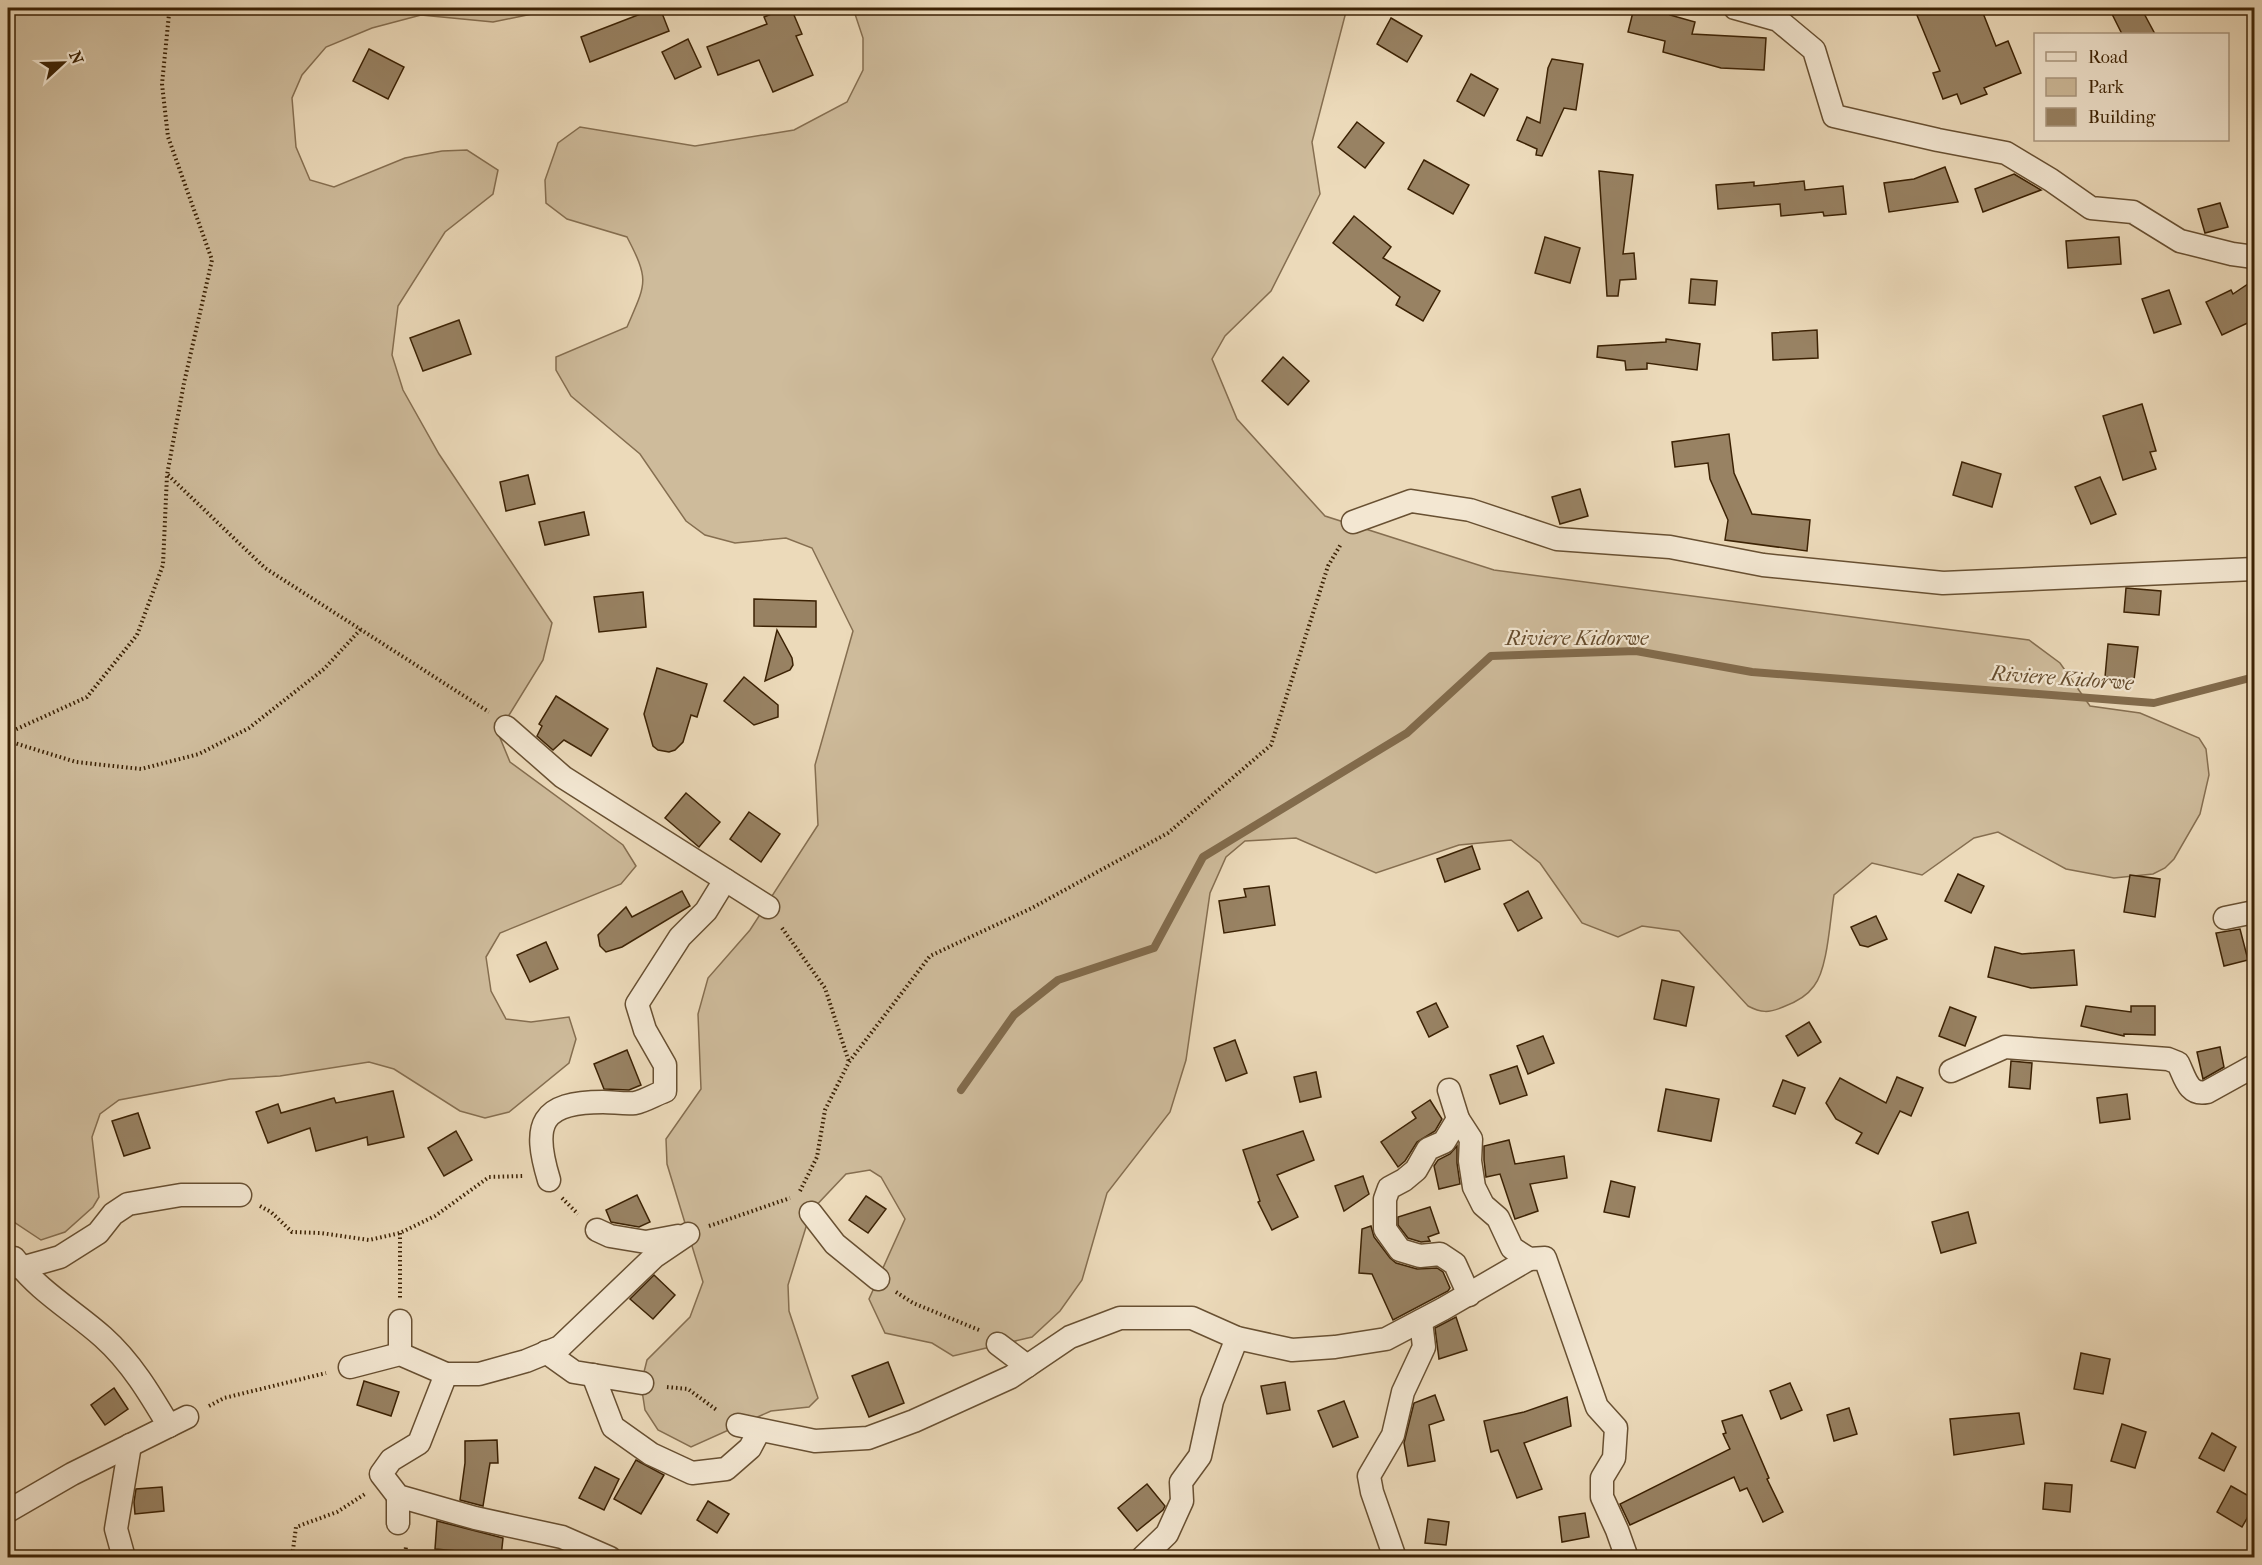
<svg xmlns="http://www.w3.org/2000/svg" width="2262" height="1565" font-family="'IM FELL French Canon',serif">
<rect width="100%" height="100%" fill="#ecdaba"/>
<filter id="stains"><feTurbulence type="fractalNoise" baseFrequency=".00333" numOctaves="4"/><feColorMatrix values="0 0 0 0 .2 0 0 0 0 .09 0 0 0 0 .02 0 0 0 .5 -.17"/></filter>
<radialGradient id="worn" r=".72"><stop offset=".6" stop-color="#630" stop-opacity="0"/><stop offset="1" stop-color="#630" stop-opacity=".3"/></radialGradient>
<g fill="#cebb9b" stroke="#856e50" stroke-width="1.5">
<polygon points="15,8 561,8 493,22 421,15 372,28 326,47 302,75 292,98 296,147 310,180 334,187 405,158 442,151 467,150 498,170 493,194 445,232 398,306 392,355 403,390 439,454 552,623 543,660 498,733 510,762 623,845 636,866 621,884 500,933 486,957 491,991 506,1019 531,1022 569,1017 576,1039 569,1063 509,1112 485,1118 460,1111 394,1069 369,1062 280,1076 230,1079 119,1100 100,1114 92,1137 99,1197 93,1207 65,1232 41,1240 8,1218 8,58 13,41"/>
<path d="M853,8H1347L1312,142L1320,194L1271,291L1225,336L1212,359L1237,419L1325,516L1494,570L2029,640L2060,663L2090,706L2140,713L2199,738L2206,749L2209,775L2200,814L2174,859L2165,868L2153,874L2114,878L2066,869L1998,832L1974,838L1922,875L1872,863L1834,895C1830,918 1828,969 1814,986C1807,996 1794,1003 1783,1007C1769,1013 1761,1013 1748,1006L1679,931L1642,926L1618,937L1582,923L1540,863L1511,840L1459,845L1376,873L1296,838L1245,841L1226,857L1210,893L1186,1060L1170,1112L1107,1193L1082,1280L1060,1311L1032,1337L953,1356L932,1343L885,1333L869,1299L905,1219L881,1177L870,1170L846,1174L811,1211L788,1285L789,1311L818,1398L809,1407L771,1411L691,1447L658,1430L645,1410L641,1384L647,1360L690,1317L703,1282L667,1164L666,1139L701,1089L698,1014L708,978L750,930L818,825L815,765L853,631L812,548L786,538L735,543L705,535L686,521L640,454L571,396L556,370V357L627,327C646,283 650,281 627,237L567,219L546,203L545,180L558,143L580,127L695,146L794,130L847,102L863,70V38Z"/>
</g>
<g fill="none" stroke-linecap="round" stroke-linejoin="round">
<polyline stroke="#826b4c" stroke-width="8" points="961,1090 1014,1015 1058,980 1154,948 1203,857 1407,733 1491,656 1636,651 1752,672 2154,703 2254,677"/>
</g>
<g fill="#988263" stroke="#3c2204" stroke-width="1.5">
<polygon points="656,8 660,8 669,31 590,62 581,37"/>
<polygon points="786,8 791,8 802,34 796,36 813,75 773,92 759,60 718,75 707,47 767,24 764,17"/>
<polygon points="1634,8 1672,8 1670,15 1695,22 1692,34 1766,38 1764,70 1721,68 1663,52 1665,41 1628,32"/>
<polygon points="1914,8 1981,8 1996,46 2008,41 2021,73 1984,88 1987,94 1961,104 1957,94 1943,99 1933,73 1940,71"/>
<polygon points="2109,8 2141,8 2155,34 2122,34"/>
<polygon points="1391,18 1422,36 1407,62 1377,44"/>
<polygon points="688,39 701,67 675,79 662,52"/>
<polygon points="369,49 404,67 388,99 353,81"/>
<polygon points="1552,59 1583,64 1576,110 1564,108 1542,156 1536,155 1537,149 1517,140 1527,117 1540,123 1548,68"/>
<polygon points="1471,74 1498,89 1484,116 1457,101"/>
<polygon points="1357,122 1384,143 1365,168 1338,147"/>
<polygon points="1424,160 1469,185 1453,214 1408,189"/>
<polygon points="1945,167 1958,202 1889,212 1884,183 1914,179"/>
<polygon points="1599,171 1633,175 1623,254 1634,253 1636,279 1620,280 1618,296 1607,296"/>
<polygon points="2014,174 2041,190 1983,212 1975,189"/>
<polygon points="1804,181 1805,190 1843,186 1846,214 1824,216 1823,212 1781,216 1780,204 1718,209 1716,185 1754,182 1754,186"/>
<polygon points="2220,203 2228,227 2205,233 2198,209"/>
<polygon points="1354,216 1391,247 1383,258 1440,291 1423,321 1396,305 1400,297 1333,243"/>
<polygon points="1545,237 1580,248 1570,283 1535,273"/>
<polygon points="2119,237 2121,264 2068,268 2066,241"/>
<polygon points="1691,279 1717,281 1715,305 1689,303"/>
<polygon points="2254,280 2254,320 2222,335 2206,302 2231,290 2233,294"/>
<polygon points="2169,290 2181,324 2154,333 2142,299"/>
<polygon points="459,320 471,354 423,371 410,338"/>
<polygon points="1817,330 1818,358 1773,360 1772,333"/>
<polygon points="1666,339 1700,344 1697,370 1647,363 1647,369 1626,370 1625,361 1597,357 1598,346 1666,342"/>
<polygon points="1283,357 1309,381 1288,405 1262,381"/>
<polygon points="2142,404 2156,451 2150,452 2156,469 2123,480 2103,416"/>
<polygon points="1729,434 1734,473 1752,514 1810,520 1807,551 1725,540 1728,520 1710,479 1708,463 1675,467 1672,442"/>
<polygon points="1962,462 2001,474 1992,507 1953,495"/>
<polygon points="528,475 535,504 506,511 500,482"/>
<polygon points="2100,477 2116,514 2091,524 2075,487"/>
<polygon points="1580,489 1588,516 1560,524 1552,497"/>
<polygon points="584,512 589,535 545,545 539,522"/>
<polygon points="2126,588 2161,591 2159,615 2124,612"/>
<polygon points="643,592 646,627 599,632 594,597"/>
<polygon points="754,599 816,601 816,627 754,626"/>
<polygon points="777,630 792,658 793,665 790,670 765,681"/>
<polygon points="2108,644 2138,647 2134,680 2105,677"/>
<polygon points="657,668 707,684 697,717 691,715 683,742 675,750 669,752 658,750 653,746 644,714"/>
<polygon points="744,677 778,705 778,717 754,725 724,701"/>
<polygon points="556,696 608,729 591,756 564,740 553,750 537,736 542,726 539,724"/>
<polygon points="686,793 720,822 699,847 665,818"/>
<polygon points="749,812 780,834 761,862 730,839"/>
<polygon points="1472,846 1480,869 1445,882 1437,859"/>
<polygon points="1958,874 1984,886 1971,913 1945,901"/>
<polygon points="2130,875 2160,879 2155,917 2124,912"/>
<polygon points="1269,886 1275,925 1224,933 1219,901 1246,897 1244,889"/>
<polygon points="682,891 690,906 622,947 606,952 600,946 598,935 626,907 632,917"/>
<polygon points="1528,891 1542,918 1518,931 1504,904"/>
<polygon points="1876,916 1887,939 1868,947 1860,945 1851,927"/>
<polygon points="2240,929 2248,960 2224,966 2216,933"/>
<polygon points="546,942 558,969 530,982 517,955"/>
<polygon points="1995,947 2022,954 2074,950 2077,985 2031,988 1988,977"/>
<polygon points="1662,980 1694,987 1686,1026 1654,1019"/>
<polygon points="1436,1003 1448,1027 1429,1037 1417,1012"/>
<polygon points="2086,1006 2131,1012 2131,1006 2155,1006 2155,1035 2124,1034 2124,1036 2081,1026"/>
<polygon points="1950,1007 1976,1017 1965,1046 1939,1036"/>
<polygon points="1809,1022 1821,1042 1798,1056 1786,1036"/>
<polygon points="1543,1036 1554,1063 1528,1074 1517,1046"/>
<polygon points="1235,1040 1247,1073 1226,1081 1214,1048"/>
<polygon points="2220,1047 2224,1067 2203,1079 2197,1052"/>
<polygon points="627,1050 641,1085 629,1090 604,1089 594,1064"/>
<polygon points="2011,1061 2032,1063 2030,1089 2009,1087"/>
<polygon points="1517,1066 1527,1095 1500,1104 1490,1075"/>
<polygon points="1316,1072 1321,1097 1300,1102 1294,1077"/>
<polygon points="1897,1077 1923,1088 1911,1116 1900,1111 1878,1154 1856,1143 1862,1133 1836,1119 1826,1103 1840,1078 1886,1103"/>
<polygon points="1783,1080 1805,1088 1795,1114 1773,1106"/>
<polygon points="1666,1089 1719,1099 1711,1141 1658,1131"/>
<polygon points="393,1091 404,1137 368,1145 367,1137 316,1151 310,1128 268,1143 256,1112 278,1104 281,1113 334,1098 336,1103"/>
<polygon points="2127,1094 2130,1119 2100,1123 2097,1098"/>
<polygon points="1430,1100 1442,1119 1435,1131 1417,1142 1405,1161 1398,1167 1381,1142 1416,1118 1412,1112"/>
<polygon points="138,1113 150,1148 124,1156 112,1121"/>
<polygon points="456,1131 472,1160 444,1176 428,1148"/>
<polygon points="1303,1131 1314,1160 1277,1175 1298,1217 1272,1230 1258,1202 1260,1201 1243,1150"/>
<polygon points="1509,1140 1515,1164 1564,1156 1567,1178 1530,1184 1538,1211 1515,1219 1500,1174 1486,1177 1484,1160 1484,1146"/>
<polygon points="1457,1146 1457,1163 1460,1184 1439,1189 1434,1166 1438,1160 1450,1154"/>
<polygon points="1363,1176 1369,1194 1344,1211 1335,1186"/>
<polygon points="1611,1181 1635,1187 1629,1217 1604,1212"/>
<polygon points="637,1195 650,1222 639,1227 611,1222 606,1210"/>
<polygon points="866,1196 886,1209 868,1233 849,1220"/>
<polygon points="1430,1207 1439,1233 1428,1237 1430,1241 1421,1242 1408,1238 1398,1225 1398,1217"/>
<polygon points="1968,1212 1976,1243 1941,1253 1932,1222"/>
<polygon points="1371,1226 1374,1237 1390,1258 1396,1263 1417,1269 1437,1268 1443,1272 1450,1288 1448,1291 1393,1320 1372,1274 1359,1273 1362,1229"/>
<polygon points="654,1275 675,1295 653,1319 630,1299"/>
<polygon points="1456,1317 1467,1350 1439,1359 1435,1328"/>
<polygon points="2081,1353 2110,1359 2103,1394 2074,1389"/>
<polygon points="888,1362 904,1403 869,1417 852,1376"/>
<polygon points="364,1381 399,1392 391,1416 357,1405"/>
<polygon points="1285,1382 1290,1410 1267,1414 1261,1386"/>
<polygon points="1790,1383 1802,1410 1781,1419 1770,1391"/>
<polygon points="114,1388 128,1409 105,1425 91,1405"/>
<polygon points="1435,1395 1444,1420 1429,1425 1435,1461 1408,1466 1404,1443 1414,1403"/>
<polygon points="1567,1397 1571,1426 1524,1443 1542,1489 1517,1498 1498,1450 1491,1452 1484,1421 1524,1412"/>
<polygon points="1344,1401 1358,1437 1333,1447 1318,1411"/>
<polygon points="1849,1408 1857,1434 1834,1441 1827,1415"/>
<polygon points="2019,1413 2024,1444 1954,1455 1950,1419"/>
<polygon points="1742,1415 1769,1478 1767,1479 1783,1512 1763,1522 1747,1488 1740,1491 1734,1477 1630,1525 1620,1504 1730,1449 1723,1434 1726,1433 1722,1421"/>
<polygon points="2122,1424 2146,1432 2135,1468 2111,1461"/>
<polygon points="2212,1433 2236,1447 2224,1471 2199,1458"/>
<polygon points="497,1440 498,1463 490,1463 483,1506 460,1500 465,1463 465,1441"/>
<polygon points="636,1460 664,1475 641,1514 614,1499"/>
<polygon points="595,1467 619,1479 604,1510 579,1498"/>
<polygon points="2045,1483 2072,1485 2070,1512 2043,1509"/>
<polygon points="1147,1484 1165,1506 1163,1510 1137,1531 1118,1508"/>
<polygon points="2231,1486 2254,1499 2254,1506 2242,1527 2217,1512"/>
<polygon points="162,1487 164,1511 135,1514 134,1502 136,1489"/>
<polygon points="708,1501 729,1514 717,1533 697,1520"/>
<polygon points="1585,1513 1589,1537 1562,1542 1559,1517"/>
<polygon points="1428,1519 1449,1522 1446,1545 1425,1543"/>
<polygon points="437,1521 503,1538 501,1557 478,1557 479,1553 435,1549"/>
</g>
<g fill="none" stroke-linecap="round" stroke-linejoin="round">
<defs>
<g id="minor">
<polyline points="1735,8 1778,20 1814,50 1834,116 1938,140 2006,153 2051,180 2091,208 2133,212 2180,241 2232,254 2254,257"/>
<polyline points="1353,522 1411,501 1470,510 1557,539 1670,547 1763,565 1943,583 2254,569"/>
<polyline points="506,727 563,777 768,907"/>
<polyline points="2225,918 2254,912"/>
<path d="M1951,1071L2005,1047L2168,1059L2178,1063C2185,1077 2188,1096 2207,1092L2254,1066"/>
<polyline points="1449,1090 1458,1119 1444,1142 1428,1149 1416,1170 1404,1180 1389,1188 1385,1199 1385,1229 1400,1250 1420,1256 1440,1254 1455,1264 1469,1295"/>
<polyline points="1458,1119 1471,1139 1470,1161 1474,1187 1483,1205 1498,1218 1512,1248 1529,1259 1545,1258 1597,1407 1616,1428 1614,1458 1602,1478 1602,1497 1617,1530 1627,1558"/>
<path d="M549,1180C532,1124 540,1102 603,1102C613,1102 625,1104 635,1103C645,1101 656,1094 665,1091V1065L645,1030L637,1004L680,937L706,911L725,880"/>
<polyline points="811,1213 835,1244 878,1279"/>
<polyline points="597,1230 610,1236 646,1242 678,1236"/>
<path d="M14,1258C38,1291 74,1311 103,1337C131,1362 150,1394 169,1426"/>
<polyline points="8,1263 21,1268 60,1257 98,1233 113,1214 128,1204 181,1195 240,1195"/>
<polyline points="400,1321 400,1354"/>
<polyline points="998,1344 1027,1366"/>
<polyline points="546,1352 574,1372 642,1383"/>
<polyline points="350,1367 400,1354 446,1374 479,1374 526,1361 560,1347 654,1257 688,1234"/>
<polyline points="446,1374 419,1443 391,1460 381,1474 398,1496 475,1518 562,1537 610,1558"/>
<polyline points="593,1375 613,1427 651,1454 692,1473 726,1469 750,1448 759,1431"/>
<polyline points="738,1425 815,1441 868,1438 914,1421 1011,1377 1070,1337 1120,1318 1192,1318 1237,1338 1292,1350 1335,1347 1386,1339 1443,1309 1529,1259"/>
<polyline points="398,1496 398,1523"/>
<polyline points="8,1511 72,1474 187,1417"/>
<polyline points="124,1558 116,1529 130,1445"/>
<polyline points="1142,1558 1167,1534 1182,1501 1181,1482 1200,1456 1212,1401 1237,1338"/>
<polyline points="1395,1558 1372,1492 1369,1476 1393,1435 1403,1392 1424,1347 1421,1321"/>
</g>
</defs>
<use href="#minor" stroke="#685032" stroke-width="25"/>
<g stroke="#3c2204" stroke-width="4" stroke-dasharray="1.5 3" stroke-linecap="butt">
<polyline points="168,475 265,568 489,712"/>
<polyline points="8,733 87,697 137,635 163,565 167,475 184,383 212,260 168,137 162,84 169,14 173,8"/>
<polyline points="8,741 76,762 141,769 199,754 249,728 324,669 361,629"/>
<polyline points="782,928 825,988 849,1062"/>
<polyline points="800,1191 817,1157 825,1110 849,1062 930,956 1032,908 1168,833 1271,745 1328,566 1341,544"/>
<polyline points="562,1198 578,1214"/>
<polyline points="260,1206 271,1212 292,1232 321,1233 369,1240 400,1233 435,1216 489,1177 523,1176"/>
<polyline points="709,1226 790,1198"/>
<polyline points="400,1233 400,1299"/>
<polyline points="896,1292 913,1303 979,1330"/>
<polyline points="667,1387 688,1389 718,1411"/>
<polyline points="209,1406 224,1398 326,1373"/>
<polyline points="287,1558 293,1550 296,1527 337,1512 365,1494"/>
<polyline points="405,1558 406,1546"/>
</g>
<use href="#minor" stroke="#f3e7d2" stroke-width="22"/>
</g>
<g text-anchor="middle" stroke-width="4.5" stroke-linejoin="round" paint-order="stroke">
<g font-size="21" font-style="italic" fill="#654c2e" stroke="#f3e7d2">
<text x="1577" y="645">Riviere Kidorwe</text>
<text transform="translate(2062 678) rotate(4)" y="7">Riviere Kidorwe</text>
</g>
</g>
<rect width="2262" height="1565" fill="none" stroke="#ecdaba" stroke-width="30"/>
<rect x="9" y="9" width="2244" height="1547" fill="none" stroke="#3c2204" stroke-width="3"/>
<rect x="15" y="15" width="2232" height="1535" fill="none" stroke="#3c2204" stroke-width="1.5"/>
<rect x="2034" y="33" width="195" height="108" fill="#f3e7d2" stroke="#aa9880" stroke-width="1.5"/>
<rect x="2046" y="52" width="30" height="9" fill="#f3e7d2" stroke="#aa9880" stroke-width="1.5"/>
<text x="2088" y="63" font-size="18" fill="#3c2204">Road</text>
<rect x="2046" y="78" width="30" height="18" fill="#cebb9b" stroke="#aa9880" stroke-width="1.5"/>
<text x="2088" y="93" font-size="18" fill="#3c2204">Park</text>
<rect x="2046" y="108" width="30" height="18" fill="#988263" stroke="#aa9880" stroke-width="1.5"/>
<text x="2088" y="123" font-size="18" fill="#3c2204">Building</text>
<g transform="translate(63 63) rotate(68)" stroke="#f3e7d2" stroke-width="4.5" paint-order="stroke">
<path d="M0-4.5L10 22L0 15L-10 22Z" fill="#3c2204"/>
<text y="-9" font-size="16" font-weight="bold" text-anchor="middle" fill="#3c2204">N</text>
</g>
<rect width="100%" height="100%" filter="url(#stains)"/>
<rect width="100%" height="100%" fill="url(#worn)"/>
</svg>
